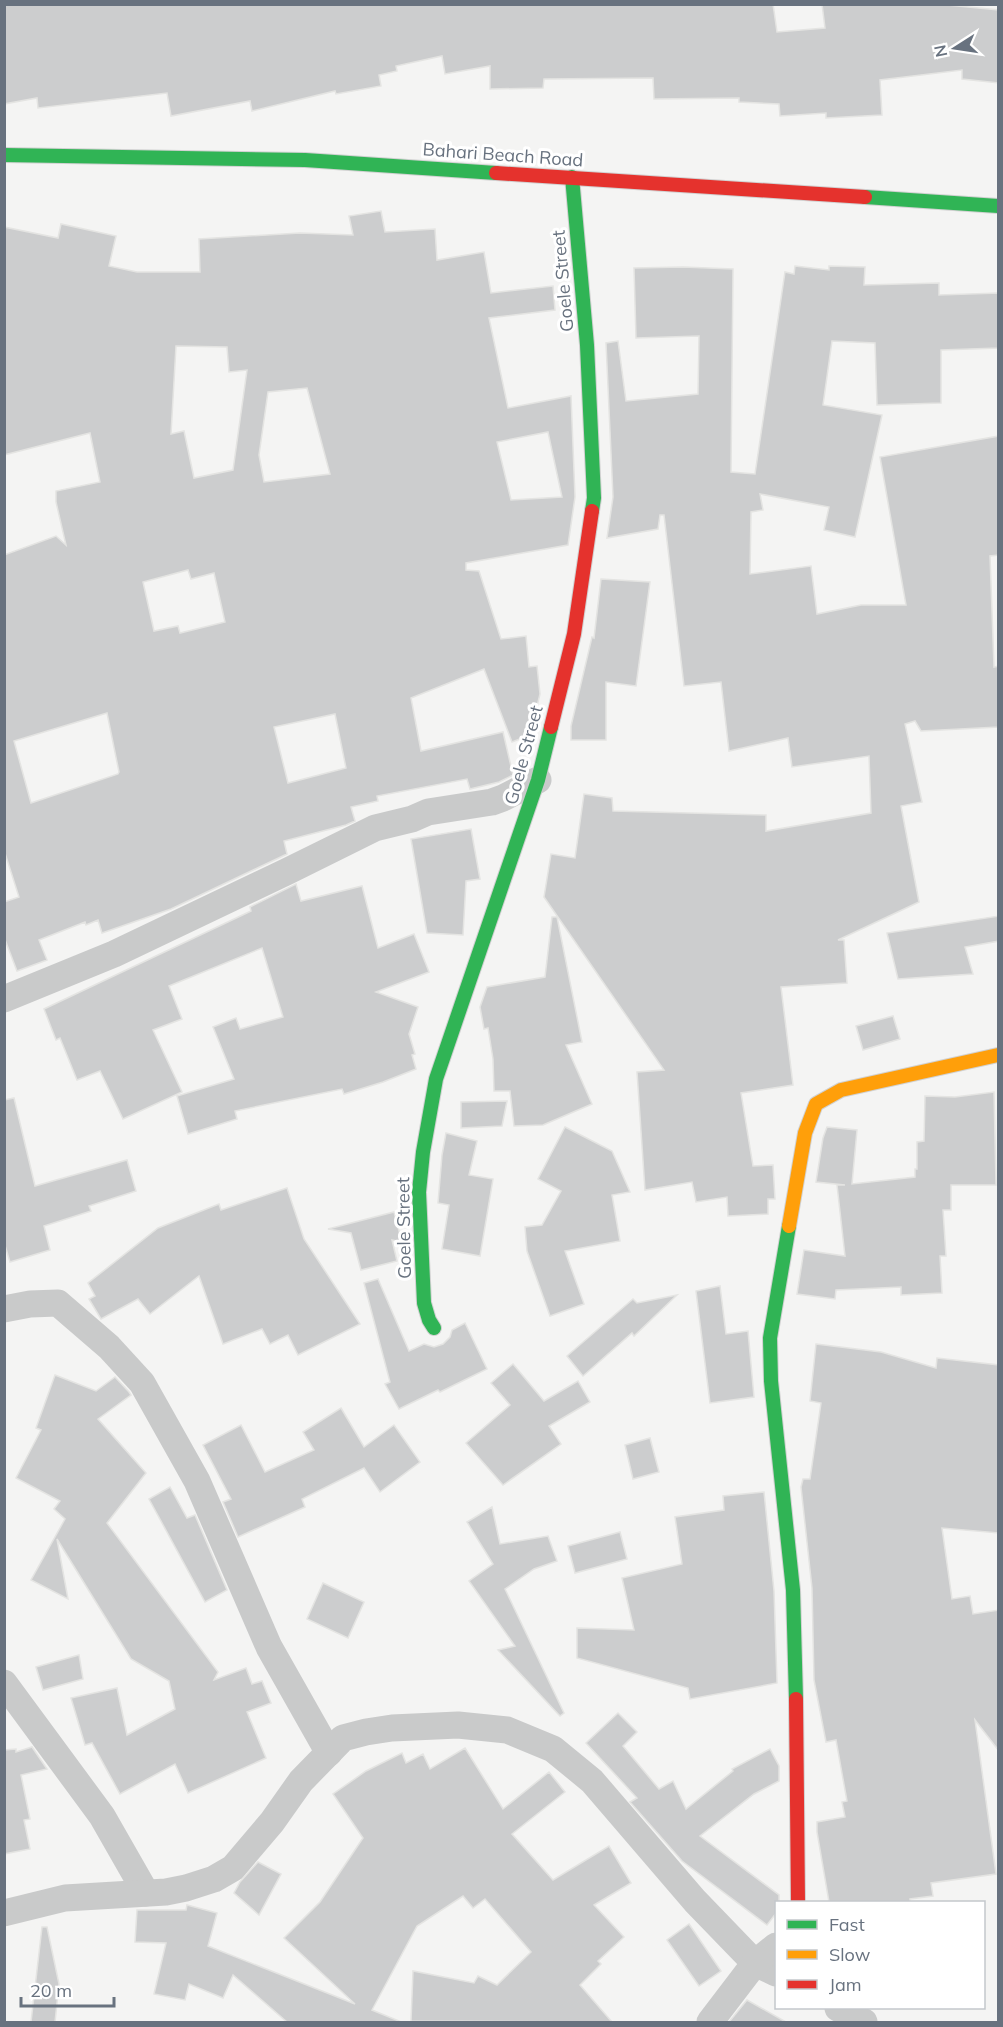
<svg xmlns="http://www.w3.org/2000/svg" width="1003" height="2027" font-family="Mulish,sans-serif">
<rect width="100%" height="100%" fill="#f4f4f3"/>
<g fill="#cccdce" stroke="#e4e4e2" stroke-width="1.5" fill-rule="evenodd">
<polygon points="4,4 773,4 777,32 825,28 822,4 937,4 999,10 999,83 962,79 962,70 880,80 882,115 826,118 826,113 780,116 779,104 739,102 739,98 654,99 653,78 544,79 543,88 490,89 490,66 445,74 442,56 396,66 397,71 379,75 381,86 336,94 335,91 252,111 250,101 171,116 167,93 38,108 37,98 4,104"/>
<path d="M381,211L385,232L435,229L437,260L484,252L491,293L553,286L555,310L489,318L508,408L571,396L575,497L568,545L466,563V570L479,571L501,639L526,636L529,667L537,666L540,694L530,735L512,742L484,669L411,698L421,751L503,732L513,775L499,782L470,789L467,779L377,796L378,801L351,807L355,821L346,825L284,841L287,854L171,909L102,933L98,920L86,925L85,922L39,940L47,960L17,971L4,937V902L19,897L4,850V555L56,536L66,545L56,502V491L100,482L90,433L4,455V227L58,238L61,224L116,236L109,266L137,272H200L199,239L300,233L353,235L349,216ZM176,346L227,347L229,372L247,370L233,470L194,478L184,431L171,434ZM307,388L330,474L264,482L259,455L268,392ZM548,432L562,497L511,500L497,442ZM188,570L191,579L214,573L225,622L180,633L178,626L154,631L143,582ZM107,713L119,772L118,774L31,803L14,741ZM335,714L346,768L288,783L274,727Z"/>
<polygon points="795,266 829,270 829,266 865,267 864,285 939,283 939,295 999,293 999,348 941,350 941,403 877,405 875,343 832,341 823,405 882,415 855,537 824,530 829,507 760,494 763,510 751,512 750,574 811,566 817,614 861,605 906,605 880,457 999,436 999,555 990,556 994,667 999,666 999,727 921,731 915,721 905,724 922,802 901,806 919,902 838,940 844,940 847,983 781,987 793,1085 741,1093 753,1166 773,1165 775,1199 768,1199 768,1214 728,1216 727,1197 696,1202 692,1182 645,1190 637,1072 664,1070 544,897 551,854 575,858 584,794 612,798 613,811 766,815 766,831 871,813 869,756 792,767 788,738 729,751 721,682 684,686 664,515 660,515 658,529 607,538 613,497 606,343 618,341 626,401 698,394 699,336 636,338 634,268 683,267 733,269 731,472 755,474 785,272 794,274"/>
<polygon points="601,579 650,582 636,686 606,682 606,740 571,740 571,726 592,637 594,638"/>
<polygon points="471,829 480,879 466,881 463,935 427,933 411,839"/>
<polygon points="296,884 301,901 362,886 378,948 414,934 429,972 376,992 418,1007 409,1034 415,1054 412,1055 416,1069 383,1082 344,1094 342,1089 235,1111 237,1119 188,1134 177,1096 234,1079 213,1027 236,1018 240,1029 283,1017 262,948 169,986 182,1019 153,1030 182,1092 123,1119 100,1071 77,1080 60,1038 56,1040 44,1009 251,911 250,907"/>
<polygon points="999,916 999,941 965,947 973,974 898,979 887,933"/>
<polygon points="552,917 557,917 582,1042 566,1045 592,1104 543,1125 514,1126 510,1091 494,1091 493,1059 488,1028 484,1029 480,1007 487,987 545,977"/>
<polygon points="893,1016 900,1039 863,1050 856,1026"/>
<polygon points="994,1092 996,1185 951,1185 951,1210 943,1210 946,1256 940,1256 942,1293 901,1295 901,1287 836,1290 835,1299 797,1294 804,1250 845,1256 837,1185 845,1185 816,1182 823,1138 827,1127 857,1130 852,1184 915,1177 915,1169 917,1169 917,1142 924,1141 925,1096 955,1097"/>
<polygon points="14,1098 35,1186 127,1160 136,1191 89,1206 91,1211 44,1226 50,1250 10,1262 4,1242 4,1100"/>
<polygon points="507,1101 502,1126 461,1128 461,1102"/>
<polygon points="565,1127 612,1151 630,1192 612,1195 620,1241 565,1251 584,1304 550,1316 527,1251 525,1227 542,1225 561,1191 538,1179"/>
<polygon points="446,1133 477,1141 469,1175 493,1179 480,1256 442,1249 449,1205 438,1203 442,1155"/>
<polygon points="287,1188 304,1239 360,1324 298,1355 288,1335 270,1344 262,1329 223,1344 199,1276 150,1314 138,1299 101,1319 89,1299 95,1296 88,1283 158,1228 219,1204 221,1210"/>
<polygon points="394,1212 402,1242 392,1240 397,1261 361,1270 351,1233 328,1229"/>
<polygon points="378,1279 409,1351 424,1344 434,1347 443,1344 450,1337 452,1330 465,1323 487,1369 440,1392 438,1390 399,1409 385,1384 390,1382 364,1283"/>
<polygon points="720,1286 726,1334 748,1331 754,1397 710,1403 696,1291"/>
<polygon points="677,1295 634,1336 632,1333 583,1376 567,1356 633,1299 637,1303"/>
<polygon points="816,1344 881,1352 936,1368 937,1358 999,1365 999,1533 942,1528 952,1599 970,1596 973,1614 999,1610 999,1751 975,1720 996,1874 931,1883 933,1896 910,1899 910,1902 829,1902 817,1832 817,1822 845,1817 842,1802 847,1801 836,1740 826,1742 814,1680 812,1588 801,1487 803,1479 810,1479 821,1403 810,1401"/>
<polygon points="513,1364 544,1401 578,1381 590,1402 549,1426 561,1444 503,1485 466,1443 510,1405 491,1383"/>
<polygon points="55,1375 96,1391 115,1377 129,1392 131,1395 98,1419 146,1473 107,1523 218,1672 214,1680 246,1668 252,1684 262,1681 271,1703 247,1712 266,1758 188,1793 175,1764 120,1794 92,1743 85,1745 71,1698 117,1688 127,1735 175,1709 169,1681 131,1659 57,1539 68,1599 31,1580 65,1519 54,1509 60,1501 16,1478 41,1430 36,1428"/>
<polygon points="341,1408 364,1447 394,1425 420,1462 380,1492 364,1468 302,1499 305,1507 238,1537 223,1502 231,1499 203,1445 241,1425 265,1472 314,1450 303,1432"/>
<polygon points="650,1438 659,1472 633,1479 625,1445"/>
<polygon points="170,1487 187,1518 195,1515 227,1590 205,1602 149,1499"/>
<polygon points="764,1492 774,1591 777,1683 690,1699 688,1688 577,1658 577,1628 634,1630 622,1578 682,1564 675,1517 724,1510 723,1496"/>
<polygon points="492,1507 500,1544 548,1536 557,1561 534,1569 505,1589 564,1713 560,1716 498,1650 515,1646 469,1581 493,1564 467,1522"/>
<polygon points="620,1532 627,1559 575,1573 568,1546"/>
<polygon points="323,1583 364,1602 348,1638 307,1619"/>
<polygon points="79,1655 83,1679 43,1690 36,1667"/>
<polygon points="618,1713 637,1732 623,1746 659,1789 673,1781 686,1809 733,1771 732,1769 770,1749 779,1766 779,1781 754,1794 700,1836 779,1895 779,1902 777,1902 777,1912 767,1925 682,1861 630,1802 637,1798 586,1743"/>
<polygon points="32,1747 47,1769 21,1775 30,1819 24,1820 30,1849 4,1854 4,1750 16,1749 16,1752"/>
<polygon points="465,1748 503,1809 549,1772 565,1792 512,1834 553,1880 609,1846 631,1883 594,1905 624,1937 598,1961 601,1964 580,1985 612,2022 411,2021 413,1971 474,1983 478,1976 497,1985 531,1952 485,1899 473,1908 463,1896 417,1926 372,2010 399,2021 398,2022 287,2022 233,1975 223,1998 189,1984 185,2000 154,1994 166,1943 135,1942 137,1910 186,1910 187,1905 217,1913 208,1946 355,2004 284,1938 320,1902 363,1838 333,1794 366,1771 402,1753 406,1763 423,1754 430,1769"/>
<polygon points="258,1862 281,1874 259,1915 234,1893 240,1882"/>
<polygon points="689,1924 721,1971 699,1986 667,1940"/>
<polygon points="42,1927 47,1927 59,1984 55,2022 31,2022"/>
<polygon points="747,2000 786,2022 729,2022"/>
</g>
<g fill="none" stroke-linecap="round" stroke-linejoin="round">
<defs>
<g id="fast">
<polyline points="4,155 305,160 496,173"/>
<polyline points="572,177 587,345 594,498 592,511"/>
<polyline points="865,197 998,206"/>
<polyline points="789,1226 770,1338 771,1381 793,1590 796,1699"/>
<polyline points="434,1328 429,1320 424,1303 419,1192 423,1152 436,1079 538,780 551,727"/>
</g>
<polyline id="slow" points="789,1226 805,1133 816,1104 841,1090 998,1055"/>
<g id="jam">
<polyline points="496,173 865,197"/>
<polyline points="551,727 574,634 592,511"/>
<polyline points="796,1699 798,1902"/>
</g>
</defs>
<use href="#fast" stroke="#d1d1d1" stroke-width="16"/>
<use href="#slow" stroke="#d1d1d1" stroke-width="16"/>
<use href="#jam" stroke="#d1d1d1" stroke-width="16"/>
<g stroke="#c9caca" stroke-width="27">
<polyline points="4,999 114,954 286,872 375,828 412,819 428,812 492,802 503,798 538,780"/>
<polyline points="4,1309 30,1304 58,1303 109,1347 142,1383 197,1481 269,1647 329,1753"/>
<polyline points="4,1683 102,1816 146,1893"/>
<polyline points="4,1913 65,1898 166,1892 186,1888 214,1879 233,1868 272,1822 301,1781 343,1738 366,1732 392,1728 458,1725 507,1730 553,1749 592,1781 695,1901 755,1963 776,1973"/>
<polyline points="838,2008 864,2022"/>
<polyline points="710,2022 755,1963 776,1946"/>
</g>
<use href="#fast" stroke="#30b455" stroke-width="14"/>
<use href="#slow" stroke="#ff9f0a" stroke-width="14"/>
<use href="#jam" stroke="#e5322d" stroke-width="14"/>
</g>
<g text-anchor="middle" stroke-width="6" stroke-linejoin="round" paint-order="stroke">
<g font-size="18" fill="#68727f" stroke="#fff">
<text transform="translate(503 155) rotate(4)" y="6">Bahari Beach Road</text>
<text transform="translate(563 281) rotate(-95)" y="6">Goele Street</text>
<text transform="translate(524 755) rotate(-75)" y="6">Goele Street</text>
<text transform="translate(404 1228) rotate(-91)" y="6">Goele Street</text>
</g>
</g>
<rect width="1003" height="2027" fill="none" stroke="#68727f" stroke-width="12"/>
<rect x="775" y="1901" width="210" height="108" fill="#ffffff" stroke="#c3c7cc" stroke-width="1.5"/>
<rect x="787" y="1920" width="30" height="9" fill="#30b455" stroke="#c3c7cc" stroke-width="1.5"/>
<text x="829" y="1931" font-size="18" fill="#68727f">Fast</text>
<rect x="787" y="1950" width="30" height="9" fill="#ff9f0a" stroke="#c3c7cc" stroke-width="1.5"/>
<text x="829" y="1961" font-size="18" fill="#68727f">Slow</text>
<rect x="787" y="1980" width="30" height="9" fill="#e5322d" stroke="#c3c7cc" stroke-width="1.5"/>
<text x="829" y="1991" font-size="18" fill="#68727f">Jam</text>
<g transform="translate(955 48) rotate(258)" stroke="#ffffff" stroke-width="4.5" paint-order="stroke">
<path d="M0-4.5L10 22L0 15L-10 22Z" fill="#68727f"/>
<text y="-9" font-size="16" font-weight="bold" text-anchor="middle" fill="#68727f">N</text>
</g>
<path d="M21 1997v9h93v-9" fill="none" stroke="#68727f" stroke-width="3"/>
<text x="30" y="1997" font-size="18" fill="#68727f" stroke="#ffffff" stroke-width="4.5" paint-order="stroke">20 m</text>
</svg>
